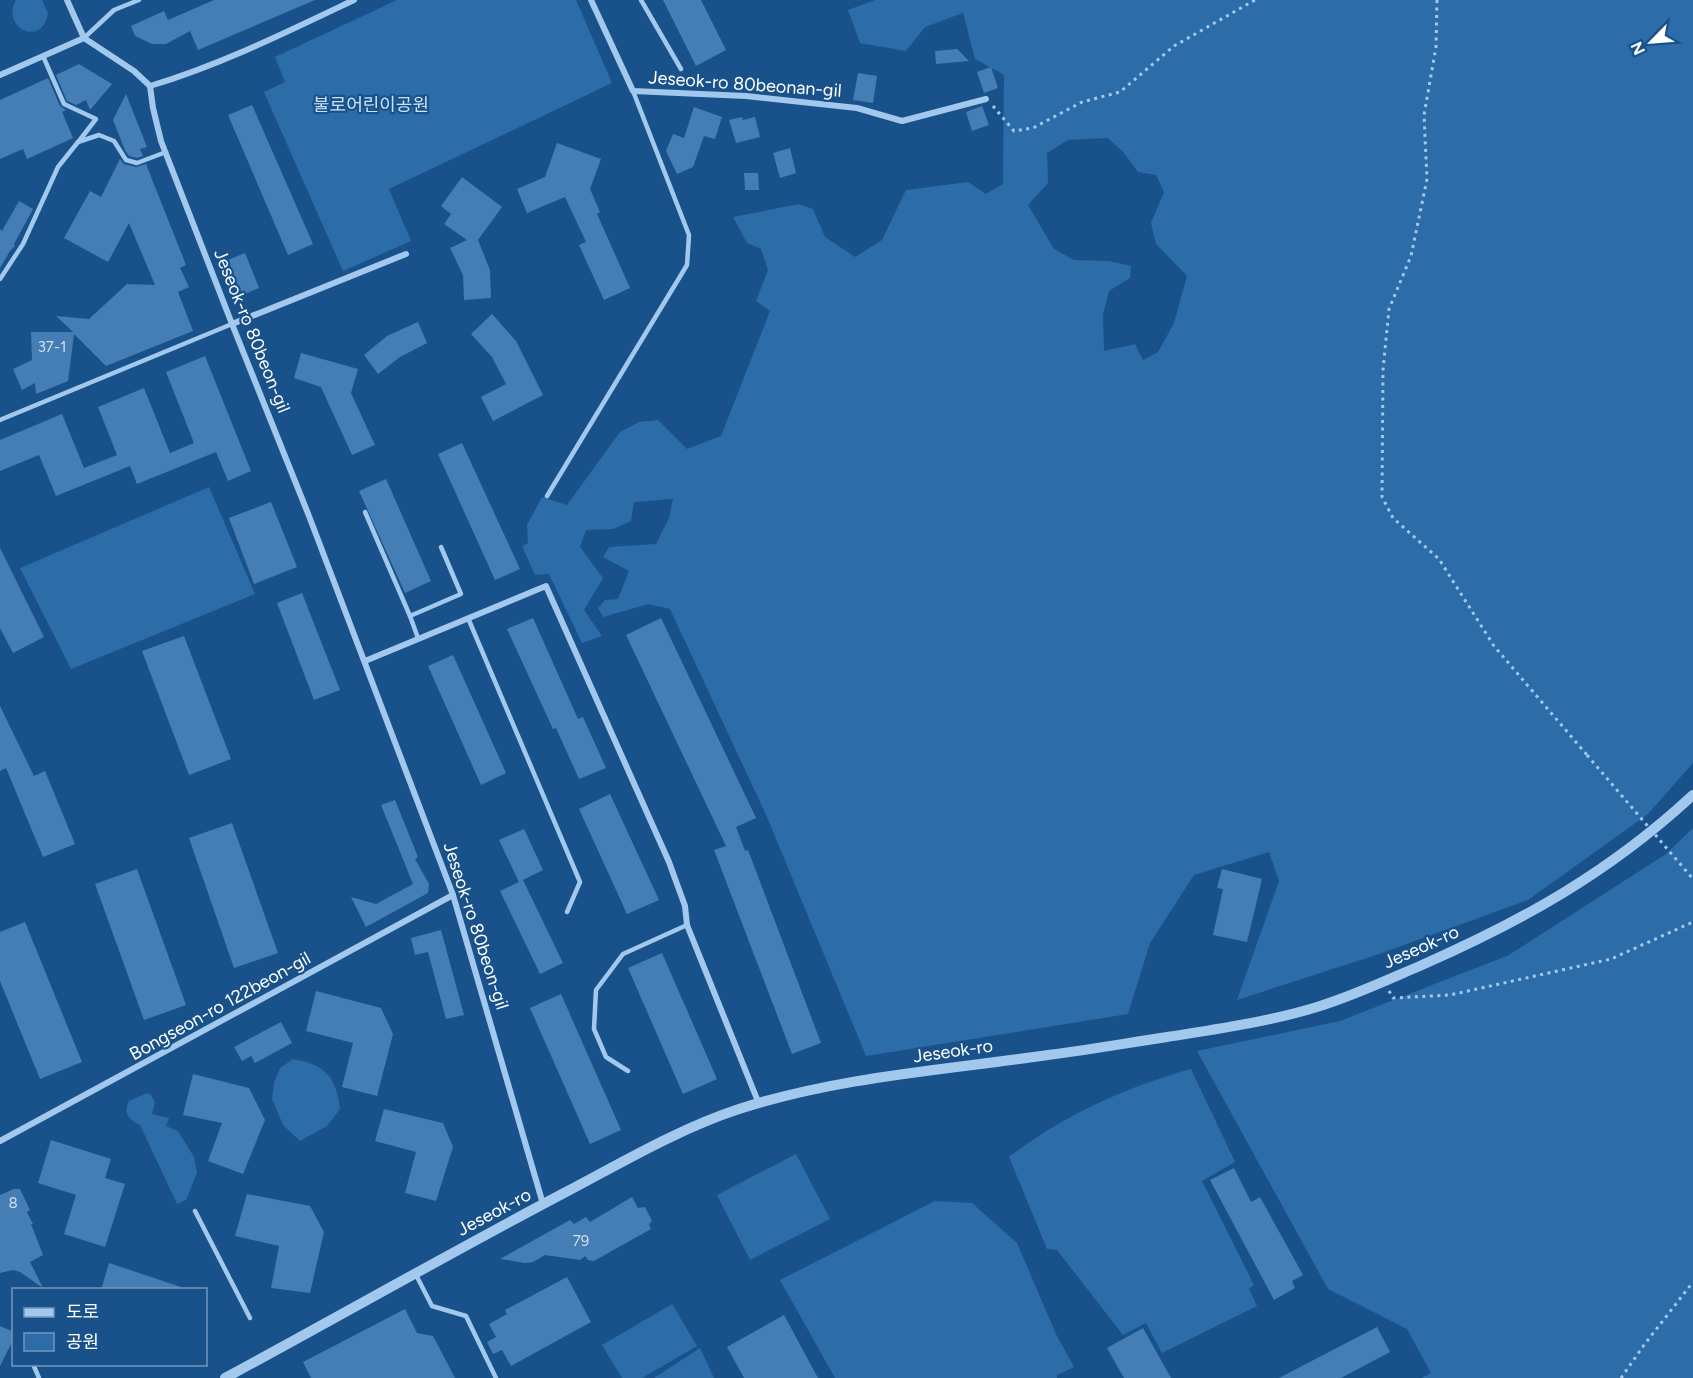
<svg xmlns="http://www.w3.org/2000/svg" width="1693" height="1378" font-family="Figtree,'Noto Sans KR',sans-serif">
<rect width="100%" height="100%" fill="#19528a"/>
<g fill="#2c6ca8" fill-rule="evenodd">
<path d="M16,0H42L48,13C42,49 0,27 16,0Z"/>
<polygon points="397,0 576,0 612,83 389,189 411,241 343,271 264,92 285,82 275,57"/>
<path d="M875,0H1693V763L1648,814L1528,900L1379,954L1237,1000L1279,881L1269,852L1194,875L1150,943L1128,1014L866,1056L767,817L670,609L648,604L603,617L598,608L605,600L618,599L629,571L603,557L609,547L656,544L669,518L673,499L634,502L631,521L613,529L586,530L580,547L603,578L584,610L602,636L582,643L549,574L535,575L522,546L528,543L527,525L542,497L567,505L620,432L639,422L658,420L687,449L721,436L770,311L756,301L768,270L761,249L747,243L733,217L799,204L813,209L825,237L855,257L882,240L906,190L968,182L986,194L1003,184L1004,75L975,59L963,13L925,27L906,51L860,43L848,10ZM1108,138L1124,153L1138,172L1156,175L1164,192L1151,223L1156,244L1187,276L1174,323L1158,352L1143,360L1135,344L1104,351L1103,315L1109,291L1130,278L1131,266L1109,261L1074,260L1054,249L1028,205L1048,183L1047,153L1068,140Z"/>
<polygon points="209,487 255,594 71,669 20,568"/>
<polygon points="1693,828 1693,1378 1421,1378 1431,1373 1407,1329 1328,1289 1197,1051 1340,1021 1509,955 1666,854"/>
<path d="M293,1059C326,1065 336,1077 340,1109L327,1126L300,1141L283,1125L272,1099L274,1082L280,1068Z"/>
<path d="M1191,1069L1235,1162L1202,1181L1254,1285L1249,1289L1257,1306L1162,1353L1146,1323L1123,1335L1057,1250L1047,1249L1009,1157C1062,1116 1126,1087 1191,1069Z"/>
<path d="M147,1093L151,1095L155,1102L152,1114L169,1118L166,1126L178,1131L194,1157L197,1173L186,1200L177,1204L140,1125C129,1120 123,1113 129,1101Z"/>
<polygon points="796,1154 830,1219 750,1260 717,1195"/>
<polygon points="935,1201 972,1203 1017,1243 1056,1334 1074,1367 1057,1375 1057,1378 835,1378 780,1280"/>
<polygon points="672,1304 697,1346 642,1378 622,1378 602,1345"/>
<polygon points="700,1348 714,1378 654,1378"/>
</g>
<g fill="#457eb4">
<polygon points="214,0 315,0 198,50 190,31 166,44 152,44 135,36 131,26 164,11 168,20"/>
<polygon points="663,0 701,0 726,50 696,66"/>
<polygon points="957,49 969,61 936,64 935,51"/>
<polygon points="79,64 112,84 90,110 86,100 76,105 67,101 56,75"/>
<polygon points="991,67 998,88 984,93 977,72"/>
<polygon points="858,73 877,76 873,103 853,100"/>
<polygon points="48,78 60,106 66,110 62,112 73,138 27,159 23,149 0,159 0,100"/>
<polygon points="126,94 147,147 140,149 143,156 137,158 129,156 125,150 113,120"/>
<polygon points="252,105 313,244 288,255 228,115"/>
<polygon points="982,106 989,125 972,131 966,112"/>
<polygon points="694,107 722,117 715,139 704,136 693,167 677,174 666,151 673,134 684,138"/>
<polygon points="742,117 743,120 755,117 760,137 736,143 729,120"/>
<polygon points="557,143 601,159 590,189 600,212 597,214 630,288 604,300 579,245 586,242 565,197 527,213 517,189 545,177"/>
<polygon points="790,148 796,173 780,178 773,153"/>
<polygon points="120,159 124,164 136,167 146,164 186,265 180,268 189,287 178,292 193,331 106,366 74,334 68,381 36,394 35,383 22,390 13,369 32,360 31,332 73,332 56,316 89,319 127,284 155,285 129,223 108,262 64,238 90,191 101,197"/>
<polygon points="744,173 758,173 759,190 745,190"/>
<polygon points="462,177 502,207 478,240 490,270 491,298 464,300 463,275 450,248 467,240 444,224 451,214 441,206"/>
<polygon points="19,201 33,209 14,244 15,246 10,251 0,268 0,229 2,231"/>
<polygon points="245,253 259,288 242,295 228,260"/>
<polygon points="492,314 516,341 543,395 493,421 481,397 506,384 492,357 471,334"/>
<polygon points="418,322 427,343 400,357 378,374 364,355 387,336"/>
<polygon points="301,353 358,369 351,393 375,445 352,455 321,387 294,378"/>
<polygon points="205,356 251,471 228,481 216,452 137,484 130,466 56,496 39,455 0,471 0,440 62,414 84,468 117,455 98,407 144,388 170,453 194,443 166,372"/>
<polygon points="462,443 520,569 495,580 438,454"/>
<polygon points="386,479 431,581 405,593 359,491"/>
<polygon points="271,502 297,567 254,584 229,518"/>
<polygon points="0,548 44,637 13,653 0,628"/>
<polygon points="302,593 340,690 314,700 277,603"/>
<polygon points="533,618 578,719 583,717 606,768 579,779 556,728 553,729 507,629"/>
<polygon points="661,618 756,818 736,827 745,851 748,850 821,1043 792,1054 714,850 726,846 626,635"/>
<polygon points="184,636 231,759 189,775 142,651"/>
<polygon points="453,655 506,773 481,785 428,666"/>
<polygon points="0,706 34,776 45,771 75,844 43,857 6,768 0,771"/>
<polygon points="610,794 659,900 627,914 579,809"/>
<polygon points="395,800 418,857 415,859 429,884 428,893 366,927 351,897 376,904 413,884 381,805"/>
<polygon points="232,823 278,953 234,968 189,838"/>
<polygon points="524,829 543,870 519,882 499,840"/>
<polygon points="137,869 186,1005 144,1020 95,884"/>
<polygon points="1222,869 1262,879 1247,942 1213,935 1223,889 1217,888"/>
<polygon points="523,880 563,963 540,974 500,891"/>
<polygon points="25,922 82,1062 40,1079 0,981 0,932"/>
<polygon points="441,930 464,1015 446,1019 428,952 415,955 411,938"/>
<polygon points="662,953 717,1079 683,1094 628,968"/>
<polygon points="316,991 381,1008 393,1034 377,1096 342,1087 353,1043 306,1031"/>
<polygon points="561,994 621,1130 590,1144 530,1008"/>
<polygon points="281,1022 292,1043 255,1063 251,1056 242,1061 234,1047"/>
<polygon points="193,1074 249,1088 265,1120 243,1174 208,1161 222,1123 183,1115"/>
<polygon points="384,1109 443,1123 453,1147 436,1201 405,1193 416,1152 375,1141"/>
<polygon points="51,1140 111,1159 105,1178 125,1184 105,1247 64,1234 76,1195 38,1183"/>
<polygon points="1234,1168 1251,1202 1260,1197 1303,1275 1292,1281 1295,1288 1274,1300 1210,1180"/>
<polygon points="14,1189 20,1189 30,1210 27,1212 33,1224 31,1224 43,1255 30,1262 43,1288 20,1272 13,1270 0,1273 0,1195"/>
<polygon points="247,1194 310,1206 324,1232 310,1293 271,1288 279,1246 235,1236"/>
<polygon points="632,1197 638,1208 645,1207 652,1221 649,1224 651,1229 594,1261 588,1260 585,1256 580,1260 545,1255 533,1262 525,1263 500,1259 570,1220 574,1224 586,1217 590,1222"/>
<polygon points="109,1263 181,1287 181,1290 101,1290"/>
<polygon points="567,1277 591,1322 511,1366 502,1350 493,1354 487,1342 496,1337 489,1324 507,1314 505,1310"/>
<polygon points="405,1309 417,1333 433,1336 455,1378 311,1378 303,1362"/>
<polygon points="784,1315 818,1378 744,1378 727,1347"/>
<polygon points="0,1326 14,1332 14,1338 0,1366"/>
<polygon points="1377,1327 1390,1352 1341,1378 1279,1378"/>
<polygon points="1143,1328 1171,1378 1124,1378 1107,1348"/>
</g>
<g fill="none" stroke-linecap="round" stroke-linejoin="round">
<g stroke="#a2c9ed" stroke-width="3" stroke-dasharray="3 4.5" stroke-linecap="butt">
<polyline points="1437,0 1436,47 1424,115 1427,179 1411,256 1389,309 1383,370 1382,497 1393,518 1439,559 1494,646 1587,755"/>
<polyline points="993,106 1014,131 1033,128 1082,102 1120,92 1174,46 1255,0"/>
<polyline points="1389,991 1393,998 1450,995 1611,959 1693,922"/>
<polyline points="1621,1378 1644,1345 1693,1282"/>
</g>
<g stroke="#a2c9ed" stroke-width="4.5">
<polyline points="641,0 681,69"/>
<polyline points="84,38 114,10 139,0"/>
<polyline points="43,56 64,104 96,119 79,141"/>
<polyline points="0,279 23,244 58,167 78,142 99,135 114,141 126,160 137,163 166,152"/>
<polyline points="0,420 232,324"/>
<polyline points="547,496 687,265 689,235 633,91"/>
<polyline points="365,512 410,616"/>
<polyline points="468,618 580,882 567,912"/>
<polyline points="418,638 410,616 461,594 441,547"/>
<polyline points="628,1071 606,1057 594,1029 596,990 623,954 687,925"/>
<polyline points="195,1211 250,1318"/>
<polyline points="415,1273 432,1306 466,1316 496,1378"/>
<polyline points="33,1364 39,1378"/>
</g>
<g stroke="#a2c9ed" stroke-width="6">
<polyline points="67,0 84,38 134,71 150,86 153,108 161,141 232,324 309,516 453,895 543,1204"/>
<polyline points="591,0 633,91 746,96 857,108 902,121 986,99"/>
<polyline points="0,75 84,38"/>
<path d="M150,86C220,65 287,32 354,0"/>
<polyline points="232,324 406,254"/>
<polyline points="365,661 546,586 669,862 685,906 687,925 759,1104"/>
<polyline points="0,1141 453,895"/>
</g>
<path stroke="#a2c9ed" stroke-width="10" d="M225,1378C338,1317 450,1253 564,1193C621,1163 678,1129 739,1109C838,1077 944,1070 1048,1055C1087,1050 1127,1043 1167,1037C1217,1029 1268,1022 1317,1007C1353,996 1387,980 1422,965C1524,920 1610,872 1693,795"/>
<polyline stroke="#a2c9ed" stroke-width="3" stroke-dasharray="3 4.5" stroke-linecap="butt" points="1587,755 1693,879"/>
</g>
<g text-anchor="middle" stroke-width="4.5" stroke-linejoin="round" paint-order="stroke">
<g font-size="15" fill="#d0dfec">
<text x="52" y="352">37-1</text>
<text x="13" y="1208">8</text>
<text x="581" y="1246">79</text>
</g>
<g font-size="18" fill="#fff" stroke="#19528a">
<text transform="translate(745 84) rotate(4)" y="6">Jeseok-ro 80beonan-gil</text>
<text transform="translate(252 331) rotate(68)" y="6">Jeseok-ro 80beon-gil</text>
<text transform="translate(476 926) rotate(72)" y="6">Jeseok-ro 80beon-gil</text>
<text transform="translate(1421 947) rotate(-24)" y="6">Jeseok-ro</text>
<text transform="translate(220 1006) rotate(-29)" y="6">Bongseon-ro 122beon-gil</text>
<text transform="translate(953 1051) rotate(-8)" y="6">Jeseok-ro</text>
<text transform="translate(494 1212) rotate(-28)" y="6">Jeseok-ro</text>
</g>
<g font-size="18" fill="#c8e2fa" stroke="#19528a">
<text x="371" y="111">불로어린이공원</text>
</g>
</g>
<rect x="12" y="1288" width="195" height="78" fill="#19528a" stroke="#7597b9" stroke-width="1.5"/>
<rect x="24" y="1308" width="30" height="9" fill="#a2c9ed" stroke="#7597b9" stroke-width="1.5"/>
<text x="66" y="1318" font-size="18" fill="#ffffff">도로</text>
<rect x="24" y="1333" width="30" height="18" fill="#2c6ca8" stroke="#7597b9" stroke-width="1.5"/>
<text x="66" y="1348" font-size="18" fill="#ffffff">공원</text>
<g transform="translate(1651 42) rotate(245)" stroke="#19528a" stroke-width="4.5" paint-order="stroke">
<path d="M0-4.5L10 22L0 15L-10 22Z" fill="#ffffff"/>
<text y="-9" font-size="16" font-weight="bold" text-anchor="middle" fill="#ffffff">N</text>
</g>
</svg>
